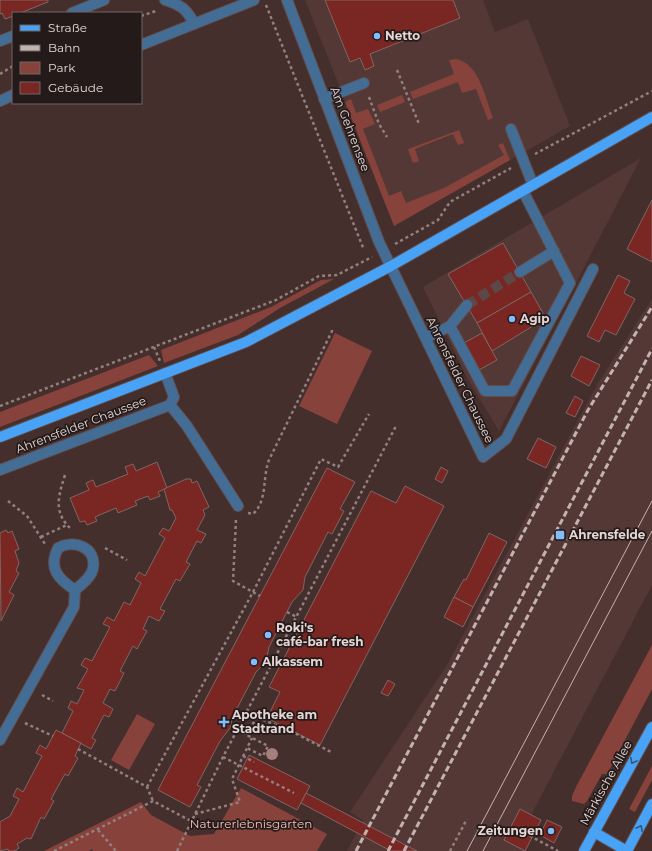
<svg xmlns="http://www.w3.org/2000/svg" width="652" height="851" font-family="Montserrat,sans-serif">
<rect width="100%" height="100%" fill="#442f2d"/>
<g fill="#543835">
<polygon points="305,0 483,0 495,32 528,19 570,126 399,223 393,220"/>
<polygon points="641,158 499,431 467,378 423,287"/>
<polygon points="652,299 652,585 531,815 541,820 524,851 347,851 363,820 350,812 447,665 598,383"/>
</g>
<g fill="#88423c">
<path d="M456,59C480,64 485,98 493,118L488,120L476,89L462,93L458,82L413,99L410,92L454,74L449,60Z"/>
<polygon points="402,95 405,102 380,112 377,105"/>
<polygon points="351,99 356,113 368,109 375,124 363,129 389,196 401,191 406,203 444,188 504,155 498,145 503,143 510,160 394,226 345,102"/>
<polygon points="459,130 464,143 458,145 453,134 415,149 419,161 413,163 408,149"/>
<polygon points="334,279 280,308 238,335 164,363 161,350 271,307 321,280"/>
<polygon points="335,333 372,351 337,424 299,406"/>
<polygon points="149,355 158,366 0,427 0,412"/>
<polygon points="652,645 652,689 607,774 602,774 587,801 584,804 572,801 572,796 576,787"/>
<polygon points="137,714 155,724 129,770 111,760"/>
<polygon points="652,766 652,780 635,812 629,809"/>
<polygon points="241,788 327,834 317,851 93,851 92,849 89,851 44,851 141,802 151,815 190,836 214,834"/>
</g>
<g fill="#7a2623" stroke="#7e6764">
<polygon points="0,0 48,0 48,2 20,13 13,13 13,16 5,19 2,13 0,14"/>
<polygon points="325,0 453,0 460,18 370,54 374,66 365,70 360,58 350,62"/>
<polygon points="652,200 652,262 627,249"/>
<polygon points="503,243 531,292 477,323 448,274"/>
<polygon points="618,275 630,281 624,293 635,299 616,335 605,330 599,342 587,336"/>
<polygon points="531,292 543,313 541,321 492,351 477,323"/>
<polygon points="482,333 497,360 479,370 464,343"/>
<polygon points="581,356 600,365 589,386 571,376"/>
<polygon points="575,396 583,401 575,417 566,413"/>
<polygon points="538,438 556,447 546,468 527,459"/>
<polygon points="157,462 167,488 158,492 160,496 150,500 148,496 135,501 137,505 118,513 116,508 95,517 97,521 87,525 85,521 80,522 70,498 89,490 86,483 93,480 96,487 128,474 125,467 133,464 136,471"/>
<polygon points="441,467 448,471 442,483 435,479"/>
<polygon points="327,468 355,482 340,509 344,511 332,534 328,532 305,577 303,590 292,602 269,647 266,661 256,672 233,716 230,728 220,741 197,785 201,787 190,807 158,790"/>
<polygon points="186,479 191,479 192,483 197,481 209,507 203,510 205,515 197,530 206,534 201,543 197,541 186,562 190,564 180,581 176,579 160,609 165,611 159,621 149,616 143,629 147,631 137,649 133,646 120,671 124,673 115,691 110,689 103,703 113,709 109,717 104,715 92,738 96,740 91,749 62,733 73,711 68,708 71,701 77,704 84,690 77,688 88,669 81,665 85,658 92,661 110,627 103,624 107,617 114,621 124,602 130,605 141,583 135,579 139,572 145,576 165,538 159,534 163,528 169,531 176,518 172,510 170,510 164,489"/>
<polygon points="405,486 444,506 320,745 267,718 280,692 269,687 371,491 396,503"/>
<polygon points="6,530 8,533 12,531 19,549 15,551 19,563 16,571 19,573 9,592 14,595 1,621 0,533"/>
<polygon points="489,533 507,542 473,607 454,597 464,579 466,580"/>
<polygon points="454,597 473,607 463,627 444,617"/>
<polygon points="388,680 395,684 388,696 381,693"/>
<polygon points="56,730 81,743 75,756 78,758 68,776 65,774 51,799 54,801 44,819 41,817 31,839 27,838 17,844 19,848 14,851 9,851 8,849 0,851 0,822 10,816 19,799 13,796 17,788 23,792 42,756 36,753 40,745 46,749"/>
<polygon points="249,755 310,786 297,810 237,779"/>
<polygon points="306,793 417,851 391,851 301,803"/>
<polygon points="520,809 541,820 525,851 504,840"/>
<polygon points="547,820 562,827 554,843 540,835"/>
</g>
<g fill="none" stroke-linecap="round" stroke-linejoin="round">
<polyline stroke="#5c4846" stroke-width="10" stroke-dasharray="10 5" stroke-linecap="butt" points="467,305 520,272"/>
<defs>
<g id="minor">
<path d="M165,0C181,5 187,9 194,24"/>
<polyline points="287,0 379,242 483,457 506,439 593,269"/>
<polyline points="72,13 104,0"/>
<polyline points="0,41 13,36"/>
<polyline points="141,45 254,0"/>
<polyline points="324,99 364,83"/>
<polyline points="0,101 13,95"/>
<polyline points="511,129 533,185"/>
<polyline points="520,272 554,251"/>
<polyline points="450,326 485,391 512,391 570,283 523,191"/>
<polyline points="426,338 450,326 467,305"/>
<polyline points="165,373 174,397 170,405 187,426 238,506"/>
<polyline points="0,470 170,405"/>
<path d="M0,740L74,607L75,590C81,585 92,577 93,568C97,547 73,539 58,548C48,568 58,579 75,590"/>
</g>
<g id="major">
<polyline points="0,437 246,342 391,266 652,117"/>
<polyline points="594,832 627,851"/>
<polyline points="584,851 652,727"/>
<polyline points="627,851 652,804"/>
</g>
</defs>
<use href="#minor" stroke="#614d4b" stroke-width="12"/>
<use href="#major" stroke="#614d4b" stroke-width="12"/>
<g stroke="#91807e" stroke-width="2.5" stroke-dasharray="3 3" stroke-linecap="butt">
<polyline points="266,5 364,250"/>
<polyline points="141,16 156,11"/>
<polyline points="397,70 419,124"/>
<polyline points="0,74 13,66"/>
<polyline points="369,97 379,124 387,137"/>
<polyline points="535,154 652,91"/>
<polyline points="395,244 438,220 450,202 511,168"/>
<polyline points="154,347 160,361"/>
<polyline points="0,406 276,300 319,276 337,275 372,257"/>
<path d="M65,475C58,497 53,513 72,530"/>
<polyline points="8,501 27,516 45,544"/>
<path d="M248,513L253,514C268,500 262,478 269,460L332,331L331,328"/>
<polyline points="236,520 233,581 260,596"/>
<polyline points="41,537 67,525"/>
<polyline points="105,548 127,560"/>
<polyline points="287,612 297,617"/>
<polyline points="42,695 53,701"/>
<polyline points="246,713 291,731 333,753"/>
<polyline points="25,723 53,736"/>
<polyline points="237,730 268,746 263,756 247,748"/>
<polyline points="247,735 256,718"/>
<polyline points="78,749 147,787 153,801"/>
<polyline points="243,756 254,762"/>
<polyline points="223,757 294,793"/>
<polyline points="147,787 253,592 321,459 338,467 369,414"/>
<polyline points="195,814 240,802 232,779 252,738"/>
<polyline points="98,830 116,851"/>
<polyline points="519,830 558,851"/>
<polyline points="54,851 153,801 191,821"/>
<polyline points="177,851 223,757 396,426"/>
<polyline points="450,851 467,819"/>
</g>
<use href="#minor" stroke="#446d96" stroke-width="10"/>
<use href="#major" stroke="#48a2f6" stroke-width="10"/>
<g stroke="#c2b2b0" stroke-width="1">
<polyline points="467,851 652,501"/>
<polyline points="483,851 652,531"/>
</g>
<g stroke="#c2b2b0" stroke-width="3" stroke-dasharray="6 3" stroke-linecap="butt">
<polyline points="356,851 588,410 652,307"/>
<polyline points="388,851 652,349"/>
<polyline points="404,851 652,380"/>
</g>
</g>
<circle fill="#a47f7b" cx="272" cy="754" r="6"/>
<defs><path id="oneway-chevron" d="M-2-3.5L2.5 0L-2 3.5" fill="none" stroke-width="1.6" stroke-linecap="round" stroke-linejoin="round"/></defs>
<g stroke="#34577c">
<use href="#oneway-chevron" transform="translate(633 761) rotate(119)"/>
<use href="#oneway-chevron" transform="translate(640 828) rotate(-62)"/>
</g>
<g fill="#80bdfa" stroke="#231a19" stroke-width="1.5">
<circle cx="377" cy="36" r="4"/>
<circle cx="512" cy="319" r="4"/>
<rect x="555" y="530" width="10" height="10" rx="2"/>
<circle cx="268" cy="635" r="4"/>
<circle cx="254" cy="662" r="4"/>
<path d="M222 716h4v4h4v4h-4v4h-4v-4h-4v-4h4z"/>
<circle cx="551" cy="831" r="4"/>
</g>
<g text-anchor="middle" stroke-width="3.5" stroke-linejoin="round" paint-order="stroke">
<g font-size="12" font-weight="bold" fill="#e4d6d4" stroke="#231a19" text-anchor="start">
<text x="385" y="40">Netto</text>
<text x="520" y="323">Agip</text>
<text x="569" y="539">Ahrensfelde</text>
<text x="276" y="632">Roki's<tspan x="276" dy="14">café-bar fresh</tspan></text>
<text x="262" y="666">Alkassem</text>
<text x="232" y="719">Apotheke am<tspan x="232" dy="14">Stadtrand</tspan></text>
<text x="543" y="835" text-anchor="end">Zeitungen</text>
</g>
<g font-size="12" fill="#e4d6d4" stroke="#231a19">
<text transform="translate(350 129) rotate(69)" y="4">Am Gehrensee</text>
<text transform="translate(460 380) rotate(64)" y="4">Ahrensfelder Chaussee</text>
<text transform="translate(81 425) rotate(-21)" y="4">Ahrensfelder Chaussee</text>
<text transform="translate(606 783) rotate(-61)" y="4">Märkische Allee</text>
</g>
<g font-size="12" fill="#f3c1bb" stroke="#231a19">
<text x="251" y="828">Naturerlebnisgarten</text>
</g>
</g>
<rect x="12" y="12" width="130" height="92" fill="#231a19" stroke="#706564"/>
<rect x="20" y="25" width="20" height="6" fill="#48a2f6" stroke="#706564"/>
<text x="48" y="32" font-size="12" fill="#e4d6d4">Straße</text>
<rect x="20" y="45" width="20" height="6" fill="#c2b2b0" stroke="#706564"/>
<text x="48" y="52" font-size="12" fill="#e4d6d4">Bahn</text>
<rect x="20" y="62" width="20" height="12" fill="#88423c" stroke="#706564"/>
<text x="48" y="72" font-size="12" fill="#e4d6d4">Park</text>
<rect x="20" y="82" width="20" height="12" fill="#7a2623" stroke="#706564"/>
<text x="48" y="92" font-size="12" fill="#e4d6d4">Gebäude</text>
</svg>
